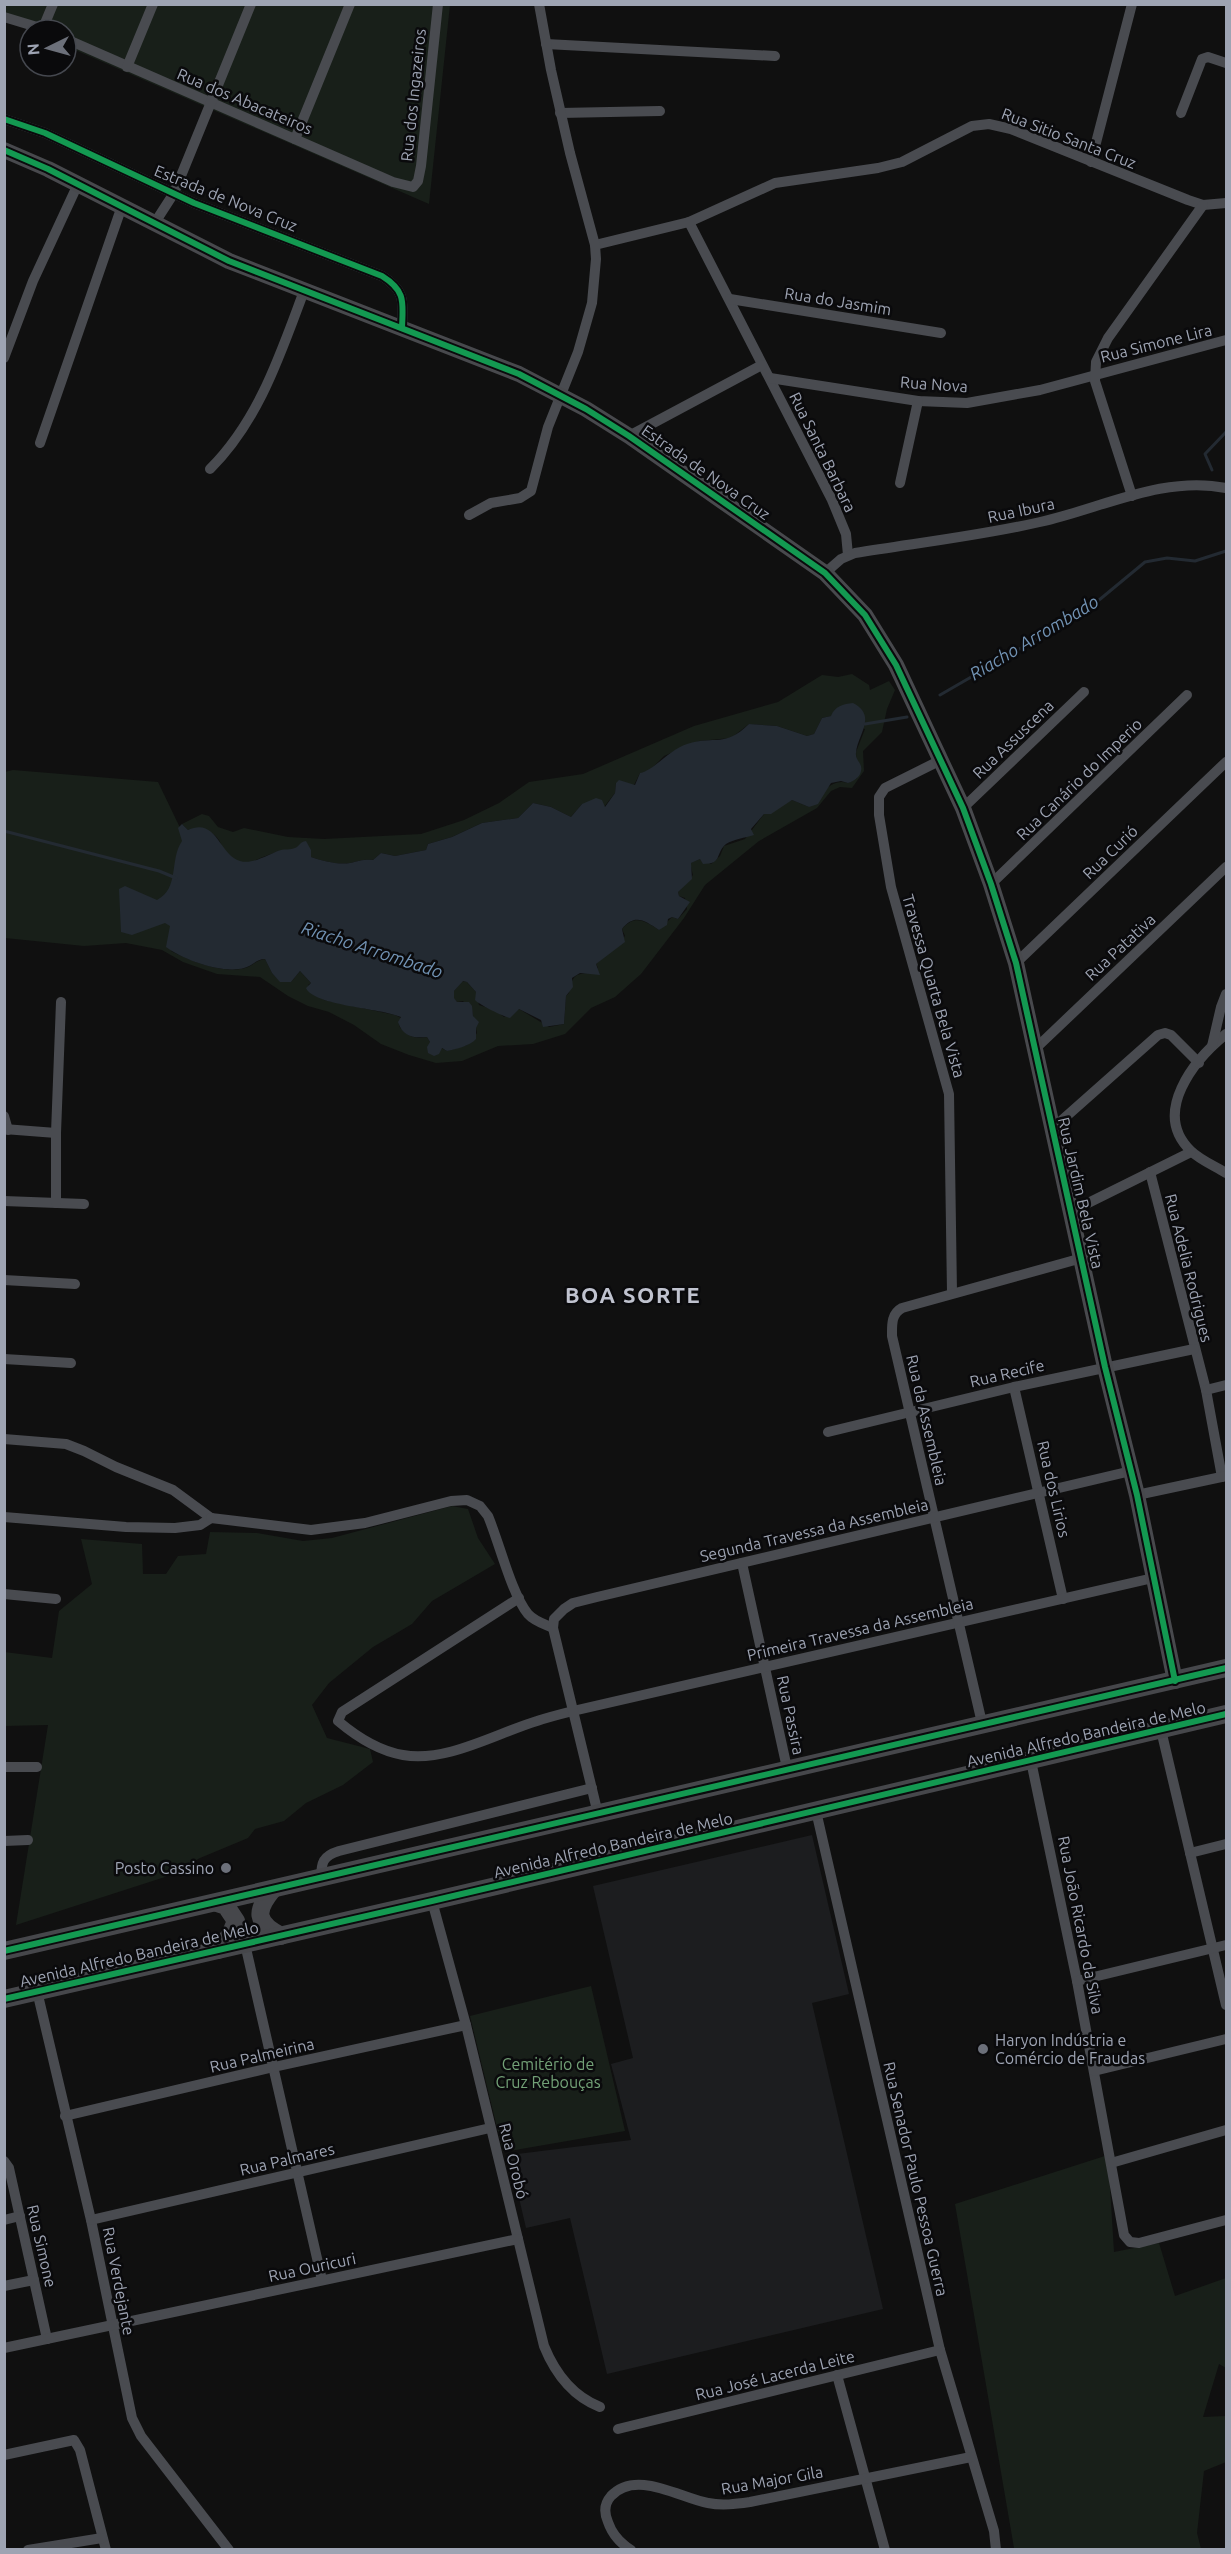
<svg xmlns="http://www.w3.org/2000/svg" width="1231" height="2554" font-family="Ubuntu,sans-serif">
<rect width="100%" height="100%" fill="#101010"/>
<polygon fill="#1c1d1f" points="812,1835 849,1994 812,2003 883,2309 607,2374 570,2218 526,2228 509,2155 631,2140 611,2064 633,2058 593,1886"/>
<g fill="#181f19" fill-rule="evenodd">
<polygon points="5,4 450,5 429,204 66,46 66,30 30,30 5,19"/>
<path d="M852,674L869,685L870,690L889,681L895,690L887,709L882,732L863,751L864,771L852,788L840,787L831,791L817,808L759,841L705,885L684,918L641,974L615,997L591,1008L565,1034L533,1044L498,1046L462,1061L436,1063L409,1055L381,1044L354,1025L329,1012L308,1006L288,996L260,977L217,974L183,962L162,950L126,943L84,946L5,938V772L13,770L158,782L184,836L223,849C218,832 205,827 188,830L182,824L202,814L209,816L218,827L233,832L244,828L288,837L324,839L421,834L464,820L499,803L529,782L583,774L694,726L778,702L822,675L838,677ZM831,716L865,729L856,752L857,778L848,783C830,778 821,795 809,807L792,800L764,814L745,839L724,846L720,856L711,864L700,859L690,863L693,875L678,892L679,896L685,898L687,909L678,919L672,917L659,930C645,921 635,914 622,929L625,936L596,964L598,968C581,980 574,965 569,993L566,996L564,1024L549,1027L519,1009L504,1017L495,1010L479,1005L476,992L467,982L462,981L454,991L453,998L457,1002L463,1001L472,1011L477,1033L467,1045L447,1051L430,1042L427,1037C414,1039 408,1037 399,1026L401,1018L395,1015L324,1000L308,985L311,983L300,971L291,982H281L272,973L265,959C256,960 253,966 245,968C222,974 191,961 171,951L256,860C275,851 290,848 311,850V857C323,861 337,865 350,863C359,861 364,859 373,860L381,853L395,856L426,850L428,844L452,837L482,823L518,818L533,803L551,807L571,817L582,804L604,807L615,793L616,783L634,785L640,773L648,772L664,756L699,741L731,738L749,724L777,726L807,736L814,734L822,718Z"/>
<polygon points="452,1506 468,1509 478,1538 495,1564 432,1601 412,1624 373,1647 329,1683 312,1705 327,1738 370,1749 373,1762 343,1785 306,1803 284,1821 255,1829 248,1838 200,1858 165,1877 16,1925 48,1725 5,1726 4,1652 52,1658 59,1611 92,1584 81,1539 142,1544 143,1574 166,1574 178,1556 206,1554 210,1532 257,1533 303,1541 332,1538"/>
<polygon points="591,1986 625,2131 503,2152 470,2016"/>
<polygon points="1108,2155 1114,2252 1159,2243 1175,2296 1226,2278 1226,2368 1219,2364 1203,2417 1226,2416 1226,2462 1204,2471 1197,2533 1201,2549 1023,2550 1014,2548 955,2204"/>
</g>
<path fill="#232a32" d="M853,703C878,716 857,735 856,753C855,761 863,763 861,771C860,777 854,781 848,783L841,781L831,783L818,804L809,807L792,800L771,814H764L751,829L754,835C745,838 734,839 726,844C715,853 723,864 703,864L700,859L691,863L692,879L678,892L679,896L690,902L678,919L672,917L668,919L667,925L659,930C645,921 635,913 622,929L625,942L596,964L600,975L580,973L572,978L573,987L566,996L564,1024L543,1027L541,1020L519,1009L510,1018C504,1017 478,1004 475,1000L476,992L467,982L463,981L454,991V998L457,1002H469L472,1006L473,1016L479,1022L476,1028V1039C470,1046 456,1049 447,1051L442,1048L439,1054L434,1056L428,1053L427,1047L430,1042L427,1037C413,1038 403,1037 398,1022L401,1017C381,1008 314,1006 306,988L311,983L300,971L291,982H280L272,973L265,959C256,959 253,966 244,968C223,974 183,960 166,947L170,926L165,923L132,935L121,932L119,889L125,886L157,900C180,888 169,860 182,841L178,828L182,824L188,830C217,817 219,855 240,861C253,865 268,854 281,850C284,849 291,850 295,848C300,846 299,842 306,841L311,850V857C323,861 338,865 350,863C359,861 364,859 373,860L381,853L395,856L426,850L428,844L452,837L482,823L518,818L533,803L551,807L571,817L582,804L596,798L602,800L605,807L615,793L616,783L619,780L635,785L640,773C653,771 670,749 687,744C716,735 724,748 749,724L777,726L807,736L814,734L822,718L831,716C835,706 843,704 853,703Z"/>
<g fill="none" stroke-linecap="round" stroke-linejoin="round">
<g stroke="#232a32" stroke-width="3">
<polyline points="1212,470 1205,454 1226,432"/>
<polyline points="940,695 1087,610 1145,562 1167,558 1195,561 1226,551"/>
<polyline points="865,724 907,717"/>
<polyline points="4,831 159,871 176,878"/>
</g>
<g stroke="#494b50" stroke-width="10">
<polyline points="4,17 47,30"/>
<polyline points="43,28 53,4"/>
<polyline points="66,39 393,182 413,187 418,181 421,166 438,4"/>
<polyline points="546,44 775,56"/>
<polyline points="127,67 153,4"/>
<polyline points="560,113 660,111"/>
<polyline points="1181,113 1202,59 1208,57 1226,63"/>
<path d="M4,119L45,133L194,203L382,276C406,291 403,302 402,327"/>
<polyline points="295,139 350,4"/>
<polyline points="1091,162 1132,4"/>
<polyline points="689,222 832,500 846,534 848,555"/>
<polyline points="154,224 174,193 251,4"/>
<polyline points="595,245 689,222 775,183 878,168 902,162 972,126 989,124 1011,129 1188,200 1203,205 1226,203"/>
<polyline points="730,299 941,333"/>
<polyline points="4,358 33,281 78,184"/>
<polyline points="770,378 918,401 967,403 1040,390 1226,340"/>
<polyline points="629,436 762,365"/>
<polyline points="40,443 122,206"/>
<path d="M210,469C259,420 280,355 304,291"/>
<polyline points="900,483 918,401"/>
<polyline points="1132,496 1095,381 1096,362 1108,338 1203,205"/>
<polyline points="469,515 491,503 520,498 531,491 548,427 578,352 592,303 596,259 595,245 570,153 551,70 539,4"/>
<path d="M825,573L841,559L855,553C916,543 979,536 1040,522C1100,509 1163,475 1226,488"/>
<polyline points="941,760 885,788 879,797 879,815 891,887 949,1094 952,1293"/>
<polyline points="963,808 1084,692"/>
<polyline points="991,884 1187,695"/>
<polyline points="1016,963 1226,762"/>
<path d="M1226,1034C1194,1060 1151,1113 1191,1151C1200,1160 1215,1166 1226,1173"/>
<polyline points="1212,1046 1221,1007 1226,994"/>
<polyline points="1035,1049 1226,867"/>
<polyline points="4,1116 8,1130"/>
<polyline points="4,1129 56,1133"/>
<polyline points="1052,1129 1158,1035 1165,1033 1171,1035 1199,1063"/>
<polyline points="1150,1172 1206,1390 1222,1477"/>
<polyline points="4,1201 84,1204"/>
<polyline points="56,1203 56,1133 61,1002"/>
<polyline points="1072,1211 1191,1152"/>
<polyline points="4,1280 75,1284"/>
<polyline points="4,1359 71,1363"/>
<polyline points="1014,1387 1063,1599"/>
<polyline points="1206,1390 1226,1385"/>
<polyline points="828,1432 1014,1387 1194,1349"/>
<polyline points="4,1439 66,1444 84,1451 116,1467 173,1490 211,1518"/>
<polyline points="1137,1495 1226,1476"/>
<polyline points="4,1517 126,1527 175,1528 200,1525 211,1518"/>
<path d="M211,1518L311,1530L365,1523L451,1501L467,1500L480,1506L488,1516C499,1542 512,1595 528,1614C534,1621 544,1624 553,1628"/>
<polyline points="742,1563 787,1768"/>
<polyline points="4,1594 56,1599"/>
<path d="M519,1598L342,1712L338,1721C357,1737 379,1751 403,1755C446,1763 497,1733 537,1721C549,1717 561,1714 573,1711L1153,1578"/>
<path d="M982,1723L892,1336C892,1325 891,1314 902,1308L1082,1258"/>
<polyline points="1161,1730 1226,2005"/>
<polyline points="1031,1761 1077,1981 1124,2235 1130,2242 1139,2243 1226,2220"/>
<polyline points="4,1767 37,1767"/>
<polyline points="816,1811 940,2350 994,2531 996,2550"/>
<polyline points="598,1814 553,1628 554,1619 564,1609 573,1603 597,1597 1131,1471"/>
<polyline points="4,1841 28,1840"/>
<polyline points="1190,1853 1226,1844"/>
<path d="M321,1879C321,1862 323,1856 339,1851L592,1788"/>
<path d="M432,1901L466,2025L544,2346C555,2373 572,2396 600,2407"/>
<polyline points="245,1944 322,2280"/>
<polyline points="1077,1981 1226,1945"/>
<polyline points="37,1991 91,2220 132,2418 141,2436 229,2550"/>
<polyline points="1094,2071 1226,2039"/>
<polyline points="65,2116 274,2067 466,2025"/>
<polyline points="4,2161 9,2168 47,2339"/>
<polyline points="1111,2163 1226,2130"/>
<polyline points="4,2220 20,2216"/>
<polyline points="91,2220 490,2128"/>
<polyline points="4,2286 34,2280"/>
<polyline points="4,2348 518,2239"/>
<polyline points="837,2375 885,2550"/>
<polyline points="618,2429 940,2350"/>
<polyline points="4,2455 74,2440 80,2450 106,2550"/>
<polyline points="28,2550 102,2538"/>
<path d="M631,2550C620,2543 612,2534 608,2522C604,2513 604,2504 611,2496C636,2469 680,2498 708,2503C722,2506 736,2504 750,2502L971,2457"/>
</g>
<polyline stroke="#48494d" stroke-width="16" points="4,150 48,169 229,261 519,374 586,409 629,436 825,573 865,615 896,665 963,808 991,884 1016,963 1105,1367 1137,1495 1175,1681"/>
<g stroke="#46474b" stroke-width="18">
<path d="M273,1889C255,1911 255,1922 281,1936"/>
<polyline points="217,1903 226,1906 236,1921 230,1935 218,1950"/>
<polyline points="4,1951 1226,1668"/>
<polyline points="4,1999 432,1901 1226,1714"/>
</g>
<defs>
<g id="cycleway">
<path d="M4,119L45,133L194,203L382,276C406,291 403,302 402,327"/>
<polyline points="4,150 48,169 229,261 519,374 586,409 629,436 825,573 865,615 896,665 963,808 991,884 1016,963 1105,1367 1137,1495 1175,1681"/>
<polyline points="4,1951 1226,1668"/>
<polyline points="4,1999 432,1901 1226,1714"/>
</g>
</defs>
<use href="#cycleway" stroke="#0a0a0c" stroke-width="10"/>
<use href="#cycleway" stroke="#139951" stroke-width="6"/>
</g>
<g fill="#6c707a" stroke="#0a0a0c" stroke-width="2">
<circle cx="226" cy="1868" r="6"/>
<circle cx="983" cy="2049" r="6"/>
</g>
<g text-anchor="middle" stroke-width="5" stroke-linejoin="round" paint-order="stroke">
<g font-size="16" fill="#9ea4b3" stroke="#0a0a0c">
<text transform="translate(413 95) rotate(-84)" y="6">Rua dos Ingazeiros</text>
<text transform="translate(245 101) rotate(23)" y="6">Rua dos Abacateiros</text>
<text transform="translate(1069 138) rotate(21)" y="6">Rua Sitio Santa Cruz</text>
<text transform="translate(226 198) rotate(22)" y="6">Estrada de Nova Cruz</text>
<text transform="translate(838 301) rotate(9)" y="6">Rua do Jasmim</text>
<text transform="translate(1156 343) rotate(-14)" y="6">Rua Simone Lira</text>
<text transform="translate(934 384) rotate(4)" y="6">Rua Nova</text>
<text transform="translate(823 452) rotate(64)" y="6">Rua Santa Barbara</text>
<text transform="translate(706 472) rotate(35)" y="6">Estrada de Nova Cruz</text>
<text transform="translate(1021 510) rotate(-12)" y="6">Rua Ibura</text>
<text transform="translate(1013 739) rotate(-44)" y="6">Rua Assuscena</text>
<text transform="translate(1079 779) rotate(-44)" y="6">Rua Canário do Imperio</text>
<text transform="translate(1110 852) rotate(-44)" y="6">Rua Curió</text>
<text transform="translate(1120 947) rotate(-43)" y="6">Rua Patativa</text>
<text transform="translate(934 986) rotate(74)" y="6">Travessa Quarta Bela Vista</text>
<text transform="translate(1081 1193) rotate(77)" y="6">Rua Jardim Bela Vista</text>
<text transform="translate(1189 1268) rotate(76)" y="6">Rua Adelia Rodrigues</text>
<text transform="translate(1007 1373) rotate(-13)" y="6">Rua Recife</text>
<text transform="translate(927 1420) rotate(77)" y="6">Rua da Assembleia</text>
<text transform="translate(1054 1489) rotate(77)" y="6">Rua dos Lirios</text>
<text transform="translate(814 1530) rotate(-13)" y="6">Segunda Travessa da Assembleia</text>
<text transform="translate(860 1629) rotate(-13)" y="6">Primeira Travessa da Assembleia</text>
<text transform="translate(791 1715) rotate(78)" y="6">Rua Passira</text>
<text transform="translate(1086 1734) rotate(-13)" y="6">Avenida Alfredo Bandeira de Melo</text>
<text transform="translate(613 1845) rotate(-13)" y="6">Avenida Alfredo Bandeira de Melo</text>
<text transform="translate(1081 1925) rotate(79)" y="6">Rua João Ricardo da Silva</text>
<text transform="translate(139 1954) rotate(-13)" y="6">Avenida Alfredo Bandeira de Melo</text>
<text transform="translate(262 2055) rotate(-13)" y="6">Rua Palmeirina</text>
<text transform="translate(287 2159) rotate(-13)" y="6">Rua Palmares</text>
<text transform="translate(514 2161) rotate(76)" y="6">Rua Orobó</text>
<text transform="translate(916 2179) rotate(77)" y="6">Rua Senador Paulo Pessoa Guerra</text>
<text transform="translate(42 2246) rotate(77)" y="6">Rua Simone</text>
<text transform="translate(312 2267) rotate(-12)" y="6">Rua Ouricuri</text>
<text transform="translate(119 2281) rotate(79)" y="6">Rua Verdejante</text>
<text transform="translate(775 2375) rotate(-14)" y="6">Rua José Lacerda Leite</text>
<text transform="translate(772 2480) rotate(-10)" y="6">Rua Major Gila</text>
</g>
<g font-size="16" fill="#9ea4b3" stroke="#0a0a0c" text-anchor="end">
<text x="214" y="1874">Posto Cassino</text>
<text x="995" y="2046" text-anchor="start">Haryon Indústria e<tspan x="995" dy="18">Comércio de Fraudas</tspan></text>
</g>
<g font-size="16" fill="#73a177" stroke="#0a0a0c">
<text x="548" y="2070">Cemitério de<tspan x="548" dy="18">Cruz Rebouças</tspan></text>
</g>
<g font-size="18" font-style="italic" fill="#7192b3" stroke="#0a0a0c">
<text transform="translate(1034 638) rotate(-31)" y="6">Riacho Arrombado</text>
<text transform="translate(372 950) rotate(18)" y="6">Riacho Arrombado</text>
</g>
<g font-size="22" font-weight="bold" letter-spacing="1.5" fill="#c0c3cf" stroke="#0a0a0c">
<text x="633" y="1303">BOA SORTE</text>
</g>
</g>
<rect width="1231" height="2554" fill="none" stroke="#9ea4b3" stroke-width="12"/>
<g transform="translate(48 48) rotate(265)"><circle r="28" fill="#0a0a0c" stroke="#45484f" stroke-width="1.5"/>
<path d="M0-4.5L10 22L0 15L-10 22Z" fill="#6c707a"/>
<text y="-9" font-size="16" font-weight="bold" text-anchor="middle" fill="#9ea4b3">N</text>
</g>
</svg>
